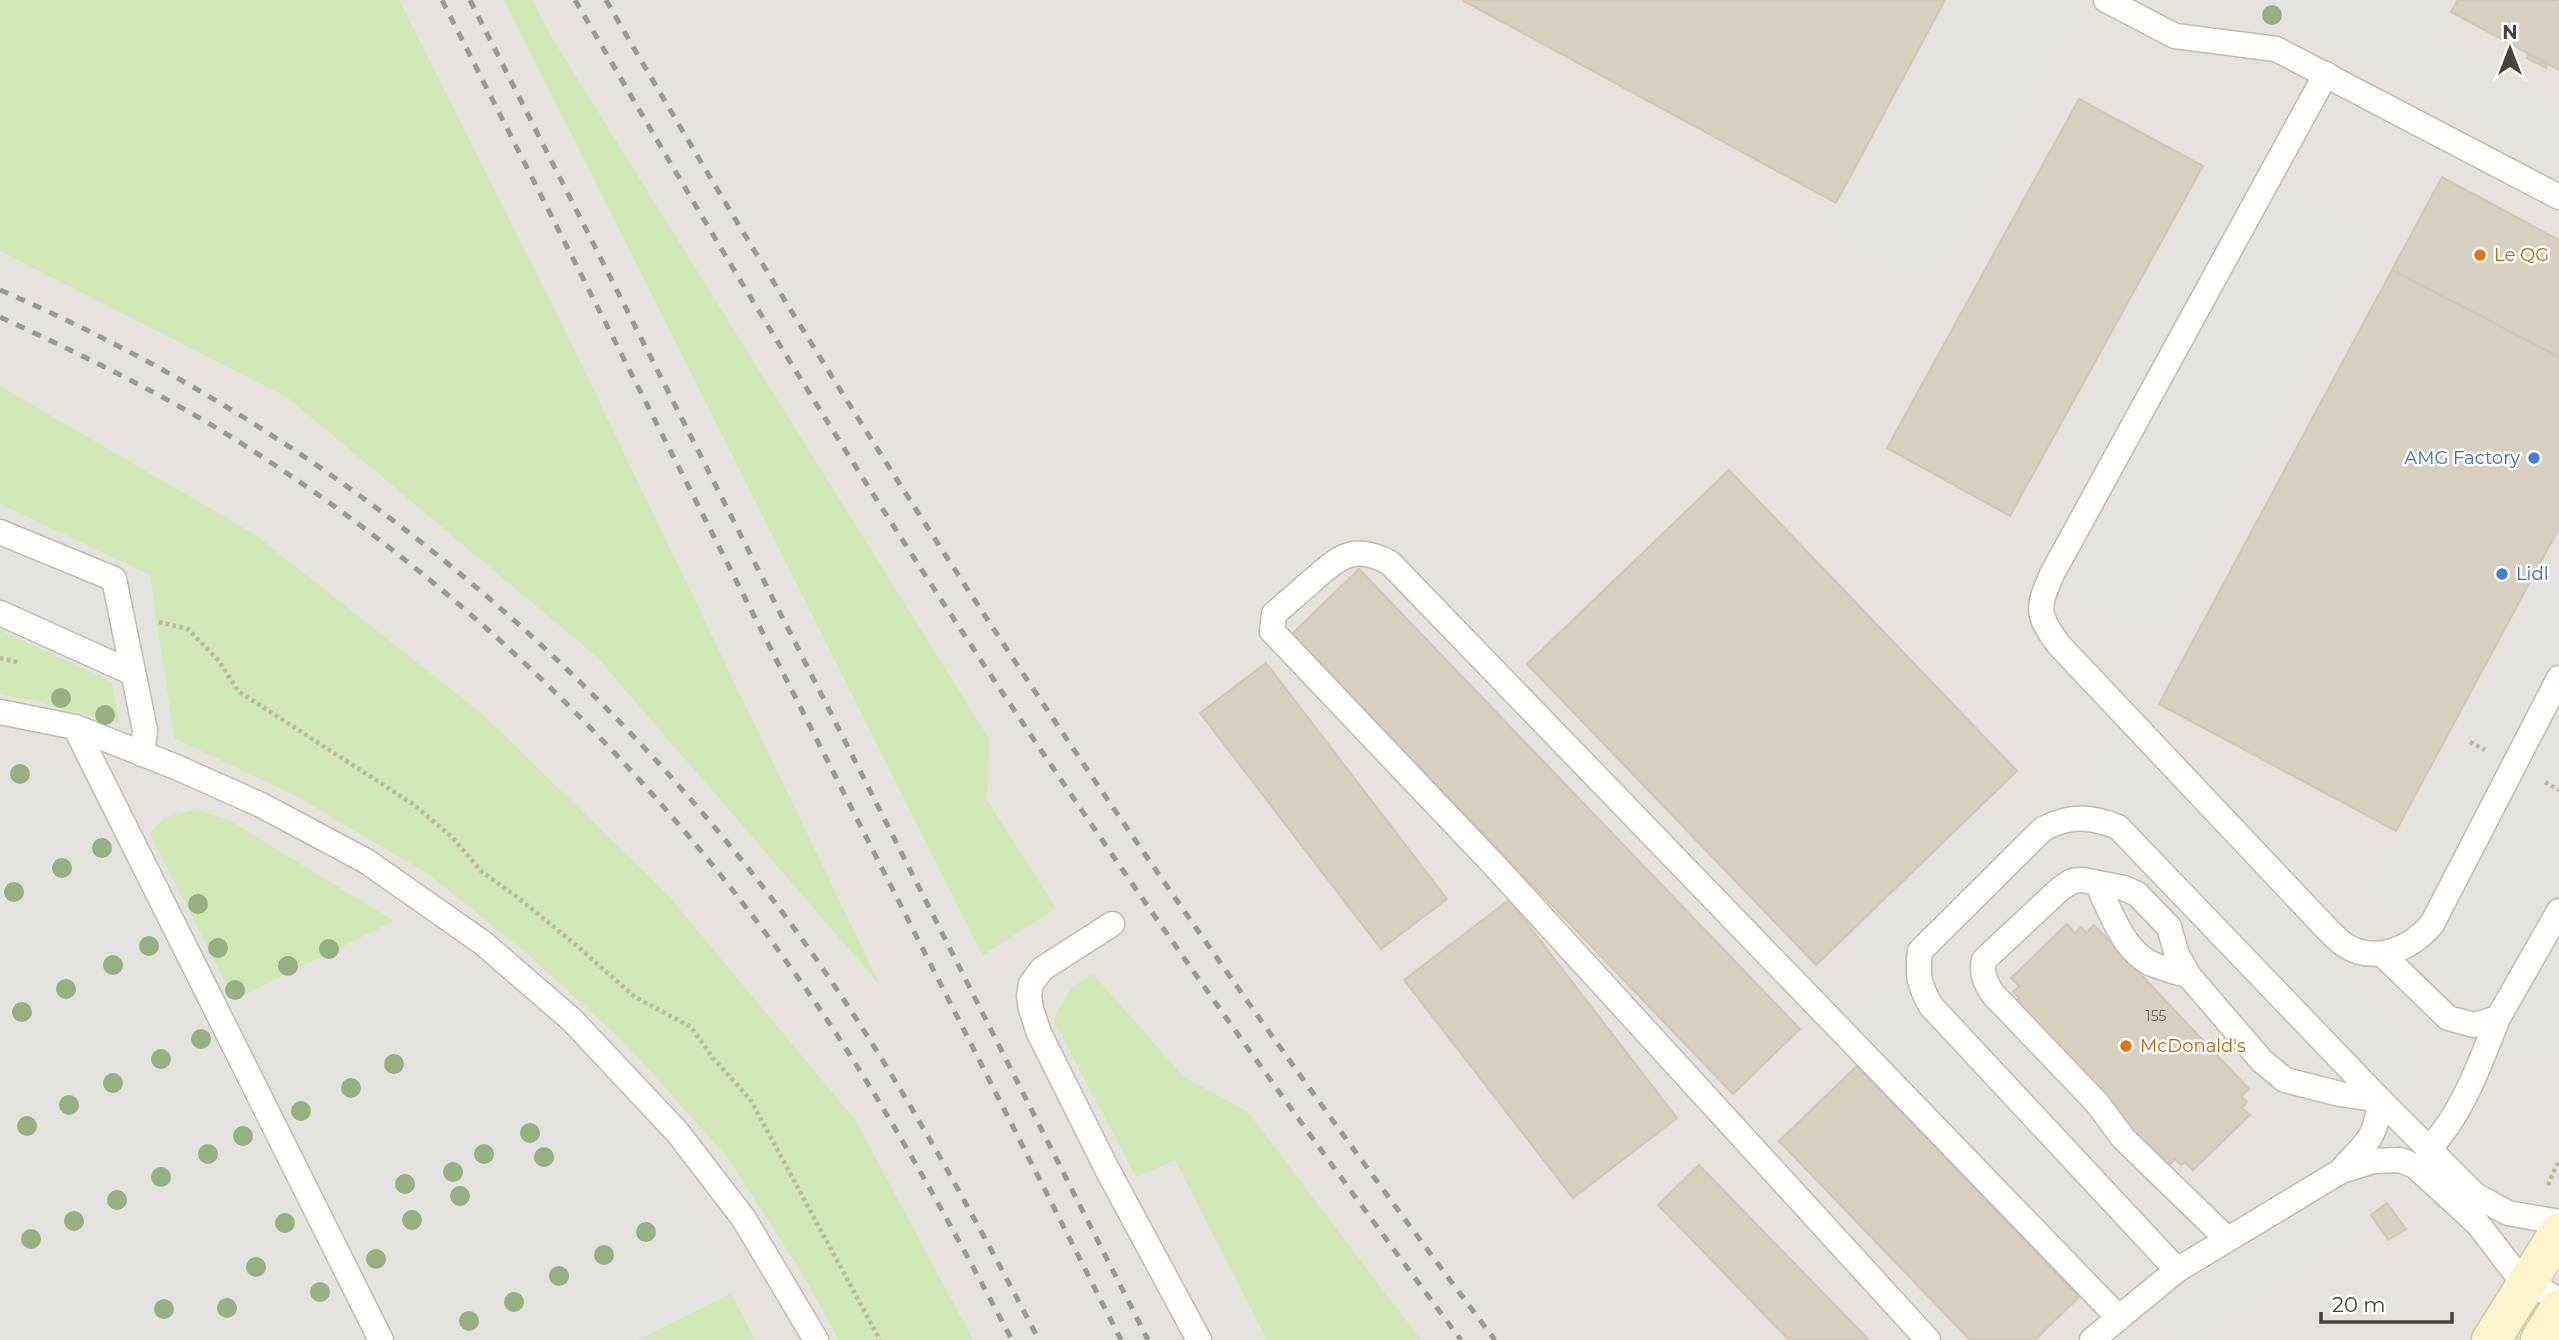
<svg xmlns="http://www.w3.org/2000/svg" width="2559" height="1340" font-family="Montserrat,sans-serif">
<rect width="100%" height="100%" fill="#f5f2eb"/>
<rect fill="#e5e1dc" x="0" y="0" width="2559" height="1340"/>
<g fill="#cfe8b5">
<polygon points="0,0 399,0 558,316 880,985 597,657 287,397 0,251"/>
<polygon points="504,0 532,0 555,43 989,739 987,800 1056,908 983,955"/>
<polygon points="0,386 254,534 481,713 667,894 856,1121 973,1340 839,1340 799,1268 728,1158 626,1044 530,956 430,875 296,796 174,738 149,575 0,504"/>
<polygon points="0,630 112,682 120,724 35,701 0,694"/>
<polygon points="197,809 232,822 394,921 234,1000 150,834 164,818"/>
<polygon points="1093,974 1184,1077 1248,1112 1421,1340 1267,1340 1175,1160 1136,1177 1053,1019 1071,988"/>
<polygon points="731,1293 755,1340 638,1340"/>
</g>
<g fill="#e4e2df">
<polygon points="1951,0 2079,0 1929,278 1829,223"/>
<polygon points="2259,0 2449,0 2425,44 2559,116 2559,159"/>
<polygon points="2215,160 2367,240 2154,632 2070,589 2128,481 2062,445"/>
<polygon points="0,504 150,575 174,738 120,724 112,682 0,630"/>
<polygon points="2559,554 2559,1030 2543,1060 2512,1045 2492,1005 2433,971 2432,924 2371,892"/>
<polygon points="2122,744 2422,1066 2400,1087 2092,773"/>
<polygon points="0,757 21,762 150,834 234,1000 394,921 473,976 554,1053 673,1177 731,1293 638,1340 0,1340"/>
<polygon points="1978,815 2005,843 1873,967 1847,938"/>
<polygon points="1885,987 2131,1242 2104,1267 1858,1012"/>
<polygon points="2349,1190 2369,1221 2184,1340 2179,1340 2161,1311"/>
</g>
<g fill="#d7cfc0" stroke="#d1c7b3" stroke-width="2">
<polygon points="1462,0 1945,0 1836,203"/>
<polygon points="2458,0 2559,0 2559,70 2451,12"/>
<polygon points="2529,54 2548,64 2546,68 2527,58"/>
<polygon points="2079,99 2203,166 2010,516 1887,448"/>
<polygon points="2442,177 2559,240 2559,357 2392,270"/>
<polygon points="2392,270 2559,357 2559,528 2396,831 2159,704"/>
<polygon points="1729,470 2017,771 1816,965 1527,664"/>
<polygon points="1359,569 1800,1029 1733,1094 1292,634"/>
<polygon points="1266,663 1447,899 1381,949 1200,713"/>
<polygon points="1509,900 1677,1118 1573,1198 1404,980"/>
<polygon points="2067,924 2075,933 2081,927 2086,933 2094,925 2249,1089 2241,1096 2247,1102 2242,1108 2250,1115 2193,1170 2185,1162 2181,1165 2175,1159 2167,1167 2092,1097 2104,1086 2095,1094 2011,1006 2019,998 2013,992 2019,986 2011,978"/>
<polygon points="1857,1066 2079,1297 2035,1340 1970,1340 1779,1141"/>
<polygon points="1699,1165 1869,1340 1789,1340 1658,1205"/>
<polygon points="2387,1203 2406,1229 2388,1240 2371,1215"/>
</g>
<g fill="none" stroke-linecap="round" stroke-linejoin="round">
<defs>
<g id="service">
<polyline points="2106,0 2175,36 2276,49 2559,197"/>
<path d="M2326,74L2052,574C2037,608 2036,614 2059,645L2327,929C2332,934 2338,940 2343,944C2374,965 2411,949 2432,924L2559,678"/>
<polyline points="0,532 114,579 145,730 142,754"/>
<polyline points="0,613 133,673"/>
<polyline points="0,712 75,727 176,767 261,805 366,861 483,943 572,1020 678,1133 744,1219 816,1340"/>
<polyline points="75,727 381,1340"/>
<path d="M2097,883C2110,910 2123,951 2152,964C2164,969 2177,972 2189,976"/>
<polyline points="1112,924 1042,969 1031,984 1029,996 1031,1009 1039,1033 1107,1169 1199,1340"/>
<polyline points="2382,954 2448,1018 2474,1025 2498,1018 2559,911"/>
<path d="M2429,1149C2463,1113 2480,1063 2498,1018"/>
<path d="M2343,1168C2368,1142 2376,1137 2380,1100"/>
<path d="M2559,1222L2508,1213L2475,1195L2380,1100L2118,827C2089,816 2070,815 2043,829L1920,951C1917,975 1919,985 1931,1006L2177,1270L2341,1171L2373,1161L2400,1160L2415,1166L2478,1224L2514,1271L2559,1301"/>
<path d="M2227,1239L2123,1138L2097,1103L1992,993C1985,981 1981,973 1984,960L2060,889L2072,881L2083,880L2124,888L2137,894L2169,927L2177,955L2189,976L2262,1061L2285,1080L2340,1094L2380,1100"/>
<path d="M1928,1340L1496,867L1272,631L1274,614C1287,603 1299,592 1312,581C1339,557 1354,543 1390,563L2119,1318"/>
<polyline points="2092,1340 2177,1270"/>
</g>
<g id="secondary">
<polyline points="2491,1340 2559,1232"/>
<polyline points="2540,1340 2559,1309"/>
</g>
</defs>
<use href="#service" stroke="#c1bbad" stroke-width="27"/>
<use href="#secondary" stroke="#d4c79b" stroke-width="41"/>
<g stroke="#c2b79e" stroke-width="4.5" stroke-dasharray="3.5 3.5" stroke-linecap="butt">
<polyline points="159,622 188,629 219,661 238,691 413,804 452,837 482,872 517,897 576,945 635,997 691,1027 713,1058 750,1099 880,1340"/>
<polyline points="0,658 20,663"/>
<polyline points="2470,742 2485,750"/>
<polyline points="2545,782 2559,790"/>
<polyline points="2548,1185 2559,1160"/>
</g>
<use href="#service" stroke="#fff" stroke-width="24"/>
<use href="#secondary" stroke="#fef4cc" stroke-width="38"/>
<g stroke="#999" stroke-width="5" stroke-dasharray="9 9" stroke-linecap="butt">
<polyline points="442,0 1121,1340"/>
<polyline points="470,0 1148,1340"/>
<path d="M575,0C651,130 727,261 807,389C1010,716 1231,1032 1461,1340"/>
<path d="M606,0C874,465 1172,912 1495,1340"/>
<path d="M0,290C300,419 563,630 763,887C872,1027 957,1184 1039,1340"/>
<path d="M0,317C80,354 161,393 236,440C468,586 665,782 819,1008C891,1114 952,1227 1012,1340"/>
</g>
</g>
<g fill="#95b181">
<circle cx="2272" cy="15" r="10"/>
<circle cx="61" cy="698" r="10"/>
<circle cx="105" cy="715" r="10"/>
<circle cx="20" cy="774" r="10"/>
<circle cx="102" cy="848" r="10"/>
<circle cx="62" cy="868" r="10"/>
<circle cx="14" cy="892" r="10"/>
<circle cx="198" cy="904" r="10"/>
<circle cx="149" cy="946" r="10"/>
<circle cx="218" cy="948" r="10"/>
<circle cx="329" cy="949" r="10"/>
<circle cx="113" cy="965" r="10"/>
<circle cx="288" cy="966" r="10"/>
<circle cx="66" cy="989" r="10"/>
<circle cx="235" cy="990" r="10"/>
<circle cx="22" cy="1012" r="10"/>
<circle cx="201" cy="1039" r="10"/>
<circle cx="161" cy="1059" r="10"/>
<circle cx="394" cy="1064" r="10"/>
<circle cx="113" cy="1083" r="10"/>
<circle cx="351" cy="1088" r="10"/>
<circle cx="69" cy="1105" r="10"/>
<circle cx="301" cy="1111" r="10"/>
<circle cx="27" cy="1126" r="10"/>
<circle cx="530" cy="1133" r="10"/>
<circle cx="243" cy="1136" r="10"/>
<circle cx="208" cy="1154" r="10"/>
<circle cx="484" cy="1154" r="10"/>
<circle cx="544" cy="1157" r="10"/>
<circle cx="453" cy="1172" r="10"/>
<circle cx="161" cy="1177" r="10"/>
<circle cx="405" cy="1184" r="10"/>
<circle cx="460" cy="1196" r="10"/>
<circle cx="117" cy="1200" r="10"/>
<circle cx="412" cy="1220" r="10"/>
<circle cx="74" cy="1221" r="10"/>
<circle cx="285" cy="1223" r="10"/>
<circle cx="646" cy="1232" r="10"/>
<circle cx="31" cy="1239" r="10"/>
<circle cx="604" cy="1255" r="10"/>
<circle cx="376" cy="1259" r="10"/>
<circle cx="256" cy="1267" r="10"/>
<circle cx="559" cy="1276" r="10"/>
<circle cx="320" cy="1292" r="10"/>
<circle cx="514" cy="1302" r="10"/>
<circle cx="227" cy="1308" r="10"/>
<circle cx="164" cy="1309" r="10"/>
<circle cx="469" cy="1321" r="10"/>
</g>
<g fill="#e8710a" stroke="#fff" stroke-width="2.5">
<circle cx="2480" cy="255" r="7"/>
<circle cx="2126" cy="1046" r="7"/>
</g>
<g fill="#3f7fe0" stroke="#fff" stroke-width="2.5">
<circle cx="2534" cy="458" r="7"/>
<circle cx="2502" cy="574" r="7"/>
</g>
<g text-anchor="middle" stroke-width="5" stroke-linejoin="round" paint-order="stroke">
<g font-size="14" fill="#6c665a">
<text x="2156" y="1021">155</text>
</g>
<g font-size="18" fill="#c56008" stroke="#fff" text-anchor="start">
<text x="2494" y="261">Le QG</text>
<text x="2140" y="1052">McDonald's</text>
</g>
<g font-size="18" fill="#366cbe" stroke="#fff" text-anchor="end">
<text x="2520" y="464">AMG Factory</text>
<text x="2516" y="580" text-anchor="start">Lidl</text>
</g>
</g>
<g transform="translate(2510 49)" stroke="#ffffff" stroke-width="5" paint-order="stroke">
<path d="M0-5L12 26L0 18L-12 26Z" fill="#494338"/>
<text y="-10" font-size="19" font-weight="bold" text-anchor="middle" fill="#494338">N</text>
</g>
<path d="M2321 1312v10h131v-10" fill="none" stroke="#494338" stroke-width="3.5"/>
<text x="2332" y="1312" font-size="21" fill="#494338" stroke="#ffffff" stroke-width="5" paint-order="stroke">20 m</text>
</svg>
